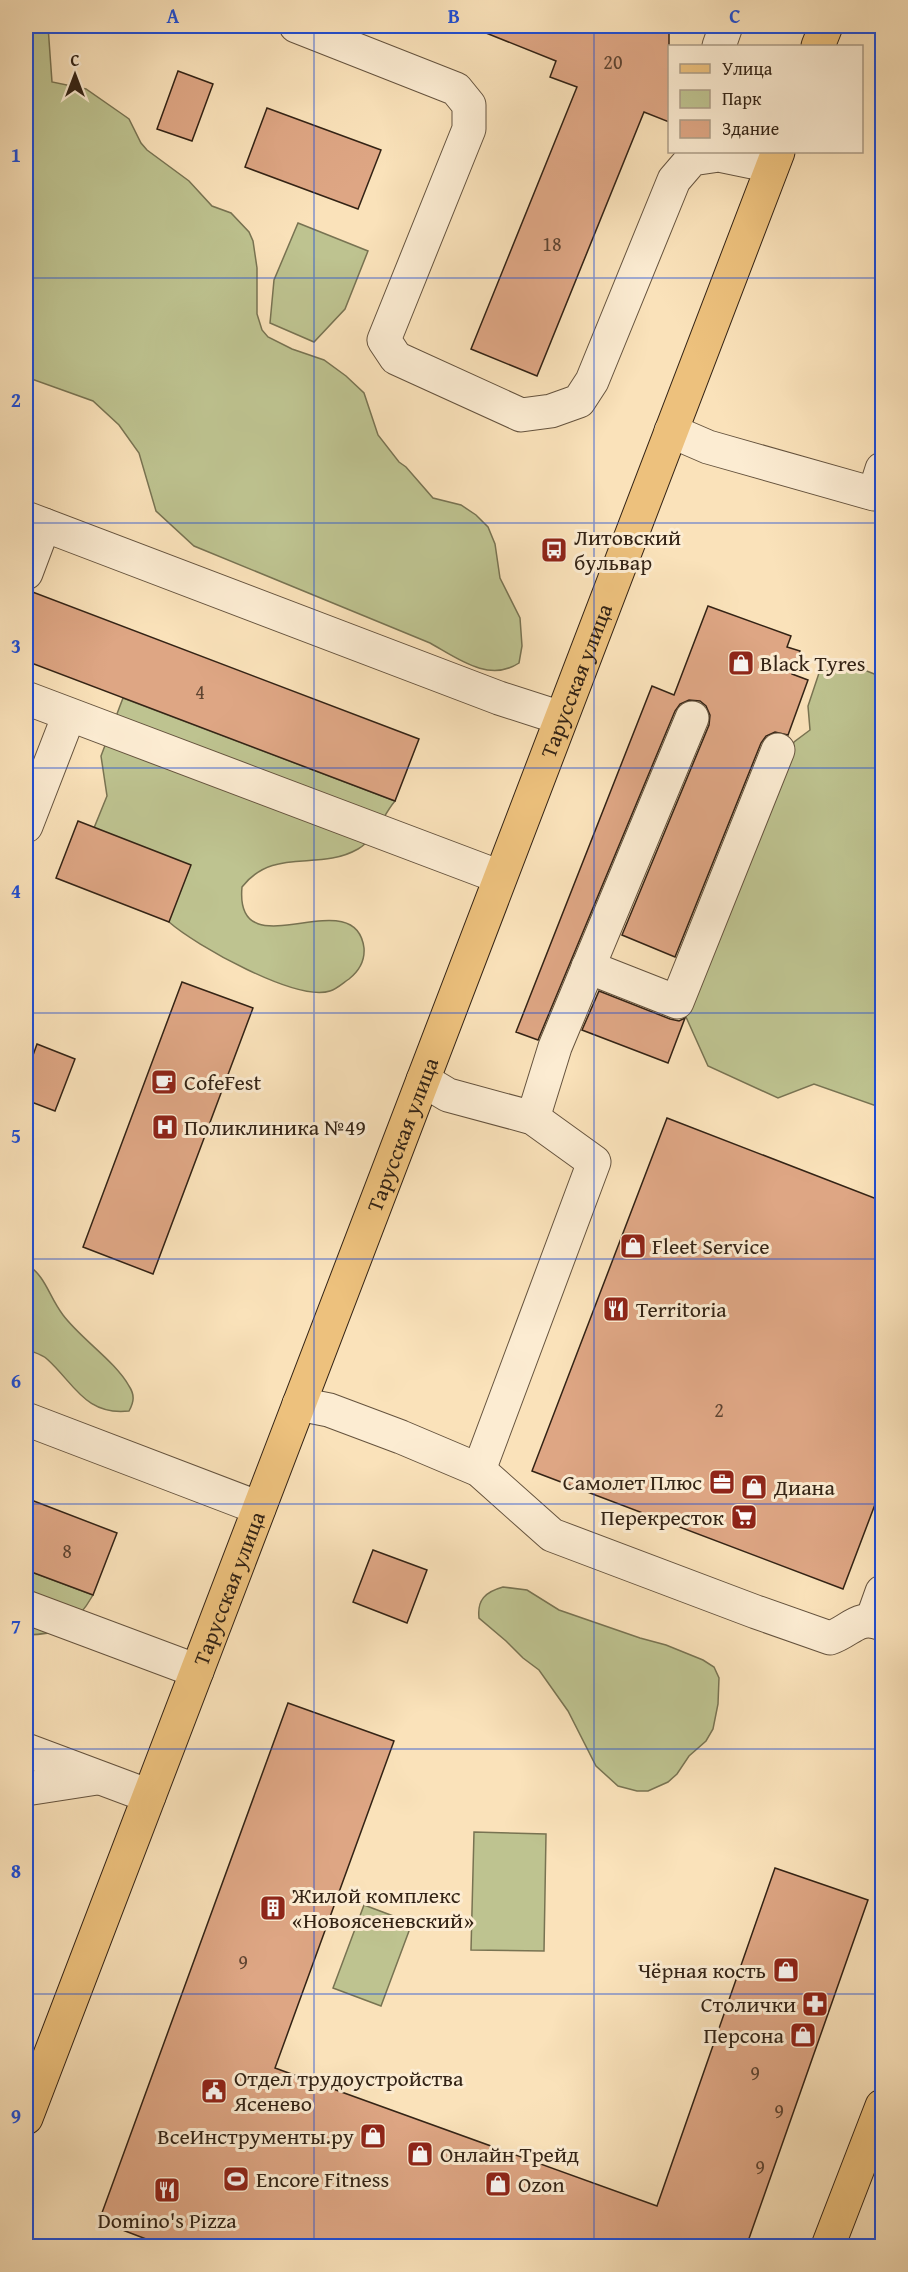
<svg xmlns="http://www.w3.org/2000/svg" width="908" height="2272" font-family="'Gentium Book Plus',serif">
<rect width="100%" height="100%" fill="#fae2ba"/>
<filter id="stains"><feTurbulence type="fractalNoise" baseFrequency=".00333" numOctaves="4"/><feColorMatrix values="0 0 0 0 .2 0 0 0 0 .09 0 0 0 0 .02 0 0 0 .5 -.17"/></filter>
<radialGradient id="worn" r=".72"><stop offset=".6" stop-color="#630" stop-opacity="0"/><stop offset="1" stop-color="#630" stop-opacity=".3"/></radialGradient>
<g fill="#bec390" stroke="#787352" stroke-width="1.5">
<path d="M26,26H48L52,82L86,89L122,114L129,119L141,143L147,150L189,181L212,206L231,213L249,232L253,241L257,268V314L262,330L268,337L292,349L324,360L346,376L364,393L378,435L399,462L406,467L433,498L461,505L476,515L488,527L495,544L500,578L520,618L522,646L519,663C489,683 457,658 430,643L194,546L156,511L139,453L119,425L93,401L26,377Z"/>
<polygon points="298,223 368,251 345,309 314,342 270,323 274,280"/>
<polygon points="849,664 882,677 882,1108 814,1084 778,1098 708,1066 686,1017 794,742 810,730 808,706 819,673"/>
<path d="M123,698L395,801C382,816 376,839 358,849C318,872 274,846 242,887C234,973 355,879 364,948C365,961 359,971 349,979C343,983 337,989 330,991C296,1002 195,945 169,922L94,828L107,796L101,756Z"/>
<path d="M26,1263C47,1278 48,1295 63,1315C81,1339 115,1361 129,1386C135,1395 134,1402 129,1411C85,1416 74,1383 47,1359C42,1354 32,1352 26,1349Z"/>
<path d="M26,1570L93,1595C76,1625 59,1635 26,1635Z"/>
<path d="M503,1587L527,1590L559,1610L640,1638L666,1645L703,1660L714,1667L719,1678L718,1704L713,1729L706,1741L689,1756L677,1774L668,1782L648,1791H637L618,1786L596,1766L568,1711L539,1670L523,1658L506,1641L479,1618C477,1600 485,1592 503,1587Z"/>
<polygon points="474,1832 546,1834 544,1951 471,1950"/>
<polygon points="364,1905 412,1923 381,2006 333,1988"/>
</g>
<g fill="#dea684" stroke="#332315" stroke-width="1.5">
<polygon points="472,26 669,26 669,122 644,112 537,376 471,349 577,87 550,77 556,61 471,27"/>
<polygon points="178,71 213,84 192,141 157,129"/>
<polygon points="267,108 381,150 358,209 245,167"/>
<polygon points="26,591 30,591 419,739 395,801 26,661"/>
<polygon points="708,606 791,636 787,647 800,651 792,674 808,680 788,735 775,732 766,736 761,743 675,957 622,935 709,725 710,715 706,706 700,701 689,700 680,704 675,711 538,1040 516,1032 652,686 674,695"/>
<polygon points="78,821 191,865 169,922 56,878"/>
<polygon points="182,982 253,1008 153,1274 83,1247"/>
<polygon points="599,991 670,1019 679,1021 685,1018 668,1063 582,1030"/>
<polygon points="37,1044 75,1059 55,1111 26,1100 26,1075"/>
<polygon points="667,1118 882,1201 882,1486 843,1589 532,1471"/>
<polygon points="26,1498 117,1533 93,1595 26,1570"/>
<polygon points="373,1550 427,1570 407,1623 353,1602"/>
<polygon points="288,1703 394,1741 275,2068 657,2206 775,1868 868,1900 746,2247 167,2247 99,2221"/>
</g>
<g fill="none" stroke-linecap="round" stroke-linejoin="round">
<defs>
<g id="minor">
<polyline points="296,26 456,89 469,105 469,129 384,340 396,358 521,415 551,411 579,401 592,381 674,180 692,159 719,155 772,166"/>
<polyline points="719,46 726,26"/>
<polyline points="671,431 708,447 874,494 882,469"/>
<polyline points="26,518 499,698 561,718"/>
<polyline points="26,573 44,525"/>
<polyline points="26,698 500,877"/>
<polyline points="26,826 69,715"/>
<polyline points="588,967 677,1002 778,750"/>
<polyline points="423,1080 448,1095 533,1118 594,1162 479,1470"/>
<polyline points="533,1118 555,1047 692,718"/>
<path d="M299,1404L329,1410L401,1437L479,1470L552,1535L756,1612L830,1638C851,1631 858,1614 882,1624"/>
<polyline points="26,1419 259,1508"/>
<polyline points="26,1607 197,1671"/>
<polyline points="872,1620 882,1592"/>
<polyline points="26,1750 149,1796"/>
<polyline points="26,1789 97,1778"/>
</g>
<g id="major">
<polyline points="818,46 826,26"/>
<path id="s1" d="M26,2118L778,152"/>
<polyline points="828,2246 882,2106"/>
</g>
</defs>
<use href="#minor" stroke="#65533e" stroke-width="35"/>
<use href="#major" stroke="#332315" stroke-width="35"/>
<use href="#minor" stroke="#fcecd2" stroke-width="33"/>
<use href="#major" stroke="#edc17d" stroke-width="33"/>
</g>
<path fill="none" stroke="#1d4ed8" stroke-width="1.5" stroke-opacity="0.55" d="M314,26V2246M594,26V2246M26,278H882M26,523H882M26,768H882M26,1013H882M26,1259H882M26,1504H882M26,1749H882M26,1994H882"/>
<defs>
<symbol id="bus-square" viewBox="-11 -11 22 22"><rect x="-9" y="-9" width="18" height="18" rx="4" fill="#8f2418" stroke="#fcecd2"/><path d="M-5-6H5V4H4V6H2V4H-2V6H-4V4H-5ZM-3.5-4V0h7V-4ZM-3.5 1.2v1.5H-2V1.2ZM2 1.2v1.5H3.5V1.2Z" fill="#fff"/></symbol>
<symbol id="shop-square" viewBox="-11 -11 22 22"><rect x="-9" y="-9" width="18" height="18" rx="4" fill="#8f2418" stroke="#fcecd2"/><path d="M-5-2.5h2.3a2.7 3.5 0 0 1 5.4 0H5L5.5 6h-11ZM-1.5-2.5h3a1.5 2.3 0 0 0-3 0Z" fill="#fff"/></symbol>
<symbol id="cafe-square" viewBox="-11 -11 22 22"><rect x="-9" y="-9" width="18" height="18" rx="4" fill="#8f2418" stroke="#fcecd2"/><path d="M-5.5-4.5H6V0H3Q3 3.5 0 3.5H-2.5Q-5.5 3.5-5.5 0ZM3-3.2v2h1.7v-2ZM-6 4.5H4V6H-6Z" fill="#fff"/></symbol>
<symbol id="hospital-square" viewBox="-11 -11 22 22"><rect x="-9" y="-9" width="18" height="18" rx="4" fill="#8f2418" stroke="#fcecd2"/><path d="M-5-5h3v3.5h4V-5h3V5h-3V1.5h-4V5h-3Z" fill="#fff"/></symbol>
<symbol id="restaurant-square" viewBox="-11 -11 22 22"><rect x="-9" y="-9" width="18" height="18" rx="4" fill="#8f2418" stroke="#fcecd2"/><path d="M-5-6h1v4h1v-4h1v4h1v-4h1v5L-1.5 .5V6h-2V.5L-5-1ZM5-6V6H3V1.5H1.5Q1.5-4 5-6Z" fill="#fff"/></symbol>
<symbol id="office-square" viewBox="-11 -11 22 22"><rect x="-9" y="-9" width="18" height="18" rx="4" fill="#8f2418" stroke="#fcecd2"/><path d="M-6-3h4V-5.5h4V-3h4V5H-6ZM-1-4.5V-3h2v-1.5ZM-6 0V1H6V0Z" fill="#fff"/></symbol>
<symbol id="supermarket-square" viewBox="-11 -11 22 22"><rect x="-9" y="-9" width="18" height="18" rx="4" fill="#8f2418" stroke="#fcecd2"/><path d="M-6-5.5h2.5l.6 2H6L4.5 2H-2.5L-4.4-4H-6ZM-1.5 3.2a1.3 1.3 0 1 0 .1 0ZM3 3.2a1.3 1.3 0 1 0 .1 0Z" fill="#fff"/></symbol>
<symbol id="building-square" viewBox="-11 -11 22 22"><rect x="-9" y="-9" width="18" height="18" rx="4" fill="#8f2418" stroke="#fcecd2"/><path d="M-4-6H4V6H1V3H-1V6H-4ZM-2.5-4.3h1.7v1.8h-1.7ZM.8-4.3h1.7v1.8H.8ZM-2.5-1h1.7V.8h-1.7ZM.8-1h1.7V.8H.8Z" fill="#fff"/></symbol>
<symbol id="pharmacy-square" viewBox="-11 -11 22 22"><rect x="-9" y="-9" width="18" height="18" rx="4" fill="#8f2418" stroke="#fcecd2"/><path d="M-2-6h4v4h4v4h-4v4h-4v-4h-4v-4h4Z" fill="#fff"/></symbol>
<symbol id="civic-square" viewBox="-11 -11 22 22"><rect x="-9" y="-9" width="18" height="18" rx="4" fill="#8f2418" stroke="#fcecd2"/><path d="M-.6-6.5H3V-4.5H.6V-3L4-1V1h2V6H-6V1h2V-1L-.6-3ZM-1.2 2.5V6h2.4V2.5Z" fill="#fff"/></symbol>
<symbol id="stadium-square" viewBox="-11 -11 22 22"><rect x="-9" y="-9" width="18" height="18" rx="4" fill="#8f2418" stroke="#fcecd2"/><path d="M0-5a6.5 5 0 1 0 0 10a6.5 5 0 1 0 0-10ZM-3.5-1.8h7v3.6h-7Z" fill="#fff"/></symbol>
</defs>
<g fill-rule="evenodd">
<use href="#bus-square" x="539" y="535" width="30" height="30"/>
<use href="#shop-square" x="726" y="648" width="30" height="30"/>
<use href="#cafe-square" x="149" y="1067" width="30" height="30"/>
<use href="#hospital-square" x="150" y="1112" width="30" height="30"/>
<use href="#shop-square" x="618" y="1231" width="30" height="30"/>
<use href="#restaurant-square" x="601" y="1294" width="30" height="30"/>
<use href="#office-square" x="707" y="1467" width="30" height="30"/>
<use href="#shop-square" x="739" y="1472" width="30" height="30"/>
<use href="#supermarket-square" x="729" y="1502" width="30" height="30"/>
<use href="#building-square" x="258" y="1893" width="30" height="30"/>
<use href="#shop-square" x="771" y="1955" width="30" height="30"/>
<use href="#pharmacy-square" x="800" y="1989" width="30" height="30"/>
<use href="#shop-square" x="788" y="2020" width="30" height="30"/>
<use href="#civic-square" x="199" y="2076" width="30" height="30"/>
<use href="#shop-square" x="358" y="2121" width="30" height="30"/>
<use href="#shop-square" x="405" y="2139" width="30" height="30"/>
<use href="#stadium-square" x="221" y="2164" width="30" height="30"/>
<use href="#shop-square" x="483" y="2169" width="30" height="30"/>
<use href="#restaurant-square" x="152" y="2175" width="30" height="30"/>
</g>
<g text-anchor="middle" stroke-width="6" stroke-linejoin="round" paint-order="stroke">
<g font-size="20" fill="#5e4431">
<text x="613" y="69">20</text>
<text x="552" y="251">18</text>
<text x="200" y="699">4</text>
<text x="719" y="1417">2</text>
<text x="67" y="1558">8</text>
<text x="243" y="1969">9</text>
<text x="755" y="2080">9</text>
<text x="779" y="2118">9</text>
<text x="760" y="2174">9</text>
</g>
<g font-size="22" fill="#332315" stroke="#fcecd2" text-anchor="start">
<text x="574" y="545">Литовский<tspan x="574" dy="25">бульвар</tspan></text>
<text x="760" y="671">Black Tyres</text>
<text x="184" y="1090">CofeFest</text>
<text x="184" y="1135">Поликлиника №49</text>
<text x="652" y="1254">Fleet Service</text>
<text x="636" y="1317">Territoria</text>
<text x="702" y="1490" text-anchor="end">Самолет Плюс</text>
<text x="774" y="1495">Диана</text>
<text x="724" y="1525" text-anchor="end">Перекресток</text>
<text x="292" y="1903">Жилой комплекс<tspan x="292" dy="25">«Новоясеневский»</tspan></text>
<text x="766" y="1978" text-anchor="end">Чёрная кость</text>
<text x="796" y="2012" text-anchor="end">Столички</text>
<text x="784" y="2043" text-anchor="end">Персона</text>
<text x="234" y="2086">Отдел трудоустройства<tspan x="234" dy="25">Ясенево</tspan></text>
<text x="354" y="2144" text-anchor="end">ВсеИнструменты.ру</text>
<text x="440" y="2162">Онлайн Трейд</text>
<text x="256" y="2187">Encore Fitness</text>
<text x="518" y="2192">Ozon</text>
<text x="167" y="2228" text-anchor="middle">Domino's Pizza</text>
</g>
<g font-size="22" fill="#332315" stroke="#fcecd2">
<text dy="8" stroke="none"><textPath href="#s1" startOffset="1539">Тарусская улица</textPath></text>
<text dy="8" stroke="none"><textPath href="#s1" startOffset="1053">Тарусская улица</textPath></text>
<text dy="8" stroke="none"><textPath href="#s1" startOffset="567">Тарусская улица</textPath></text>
</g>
</g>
<rect width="908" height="2272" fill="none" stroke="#fae2ba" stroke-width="66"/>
<rect x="668" y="45" width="195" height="108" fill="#fcecd2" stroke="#ac9c86" stroke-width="1.5"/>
<rect x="680" y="64" width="30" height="9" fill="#edc17d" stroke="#ac9c86" stroke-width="1.5"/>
<text x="722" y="75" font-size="18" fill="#332315">Улица</text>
<rect x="680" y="90" width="30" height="18" fill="#bec390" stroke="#ac9c86" stroke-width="1.5"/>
<text x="722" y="105" font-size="18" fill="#332315">Парк</text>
<rect x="680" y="120" width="30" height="18" fill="#dea684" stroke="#ac9c86" stroke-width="1.5"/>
<text x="722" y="135" font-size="18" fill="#332315">Здание</text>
<g transform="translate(75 75)" stroke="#fcecd2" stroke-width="4.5" paint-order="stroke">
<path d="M0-4.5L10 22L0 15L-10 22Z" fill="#332315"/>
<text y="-9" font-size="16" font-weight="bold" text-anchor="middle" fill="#332315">С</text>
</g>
<rect x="33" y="33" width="842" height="2206" fill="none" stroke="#1d4ed8" stroke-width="2"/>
<g font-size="20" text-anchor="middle" font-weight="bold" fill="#1d4ed8">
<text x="173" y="23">A</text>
<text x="454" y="23">B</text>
<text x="735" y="23">C</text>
<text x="16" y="162">1</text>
<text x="16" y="407">2</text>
<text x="16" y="653">3</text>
<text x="16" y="898">4</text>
<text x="16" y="1143">5</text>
<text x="16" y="1388">6</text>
<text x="16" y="1633">7</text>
<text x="16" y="1878">8</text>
<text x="16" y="2123">9</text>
</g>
<rect width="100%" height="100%" filter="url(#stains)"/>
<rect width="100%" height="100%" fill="url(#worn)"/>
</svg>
